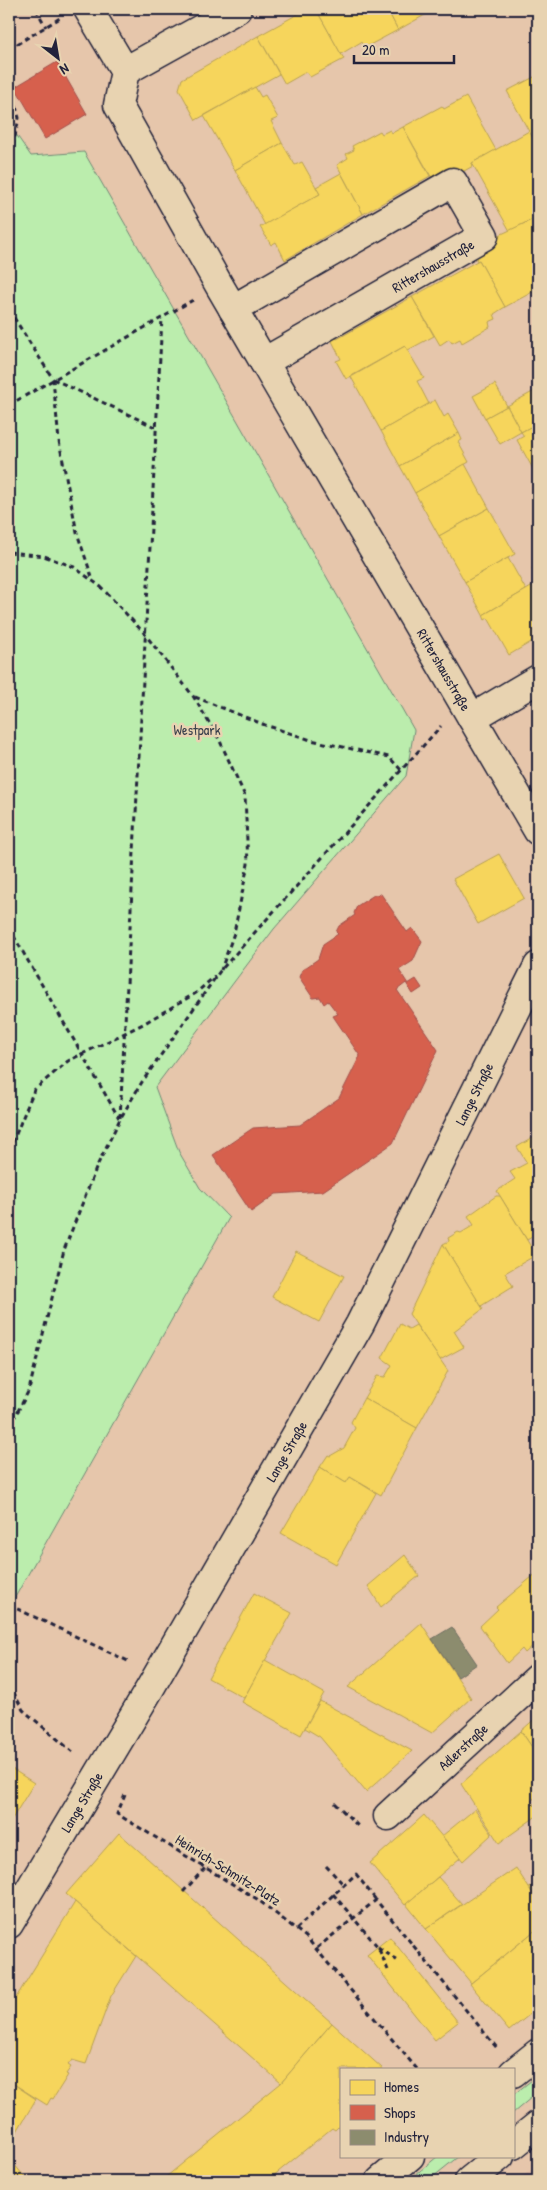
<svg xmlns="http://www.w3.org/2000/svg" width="547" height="2190" font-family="'Patrick Hand',sans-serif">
<rect width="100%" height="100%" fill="#e6c6ab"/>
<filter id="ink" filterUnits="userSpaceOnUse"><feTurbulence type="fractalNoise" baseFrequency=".02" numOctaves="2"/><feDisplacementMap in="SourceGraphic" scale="10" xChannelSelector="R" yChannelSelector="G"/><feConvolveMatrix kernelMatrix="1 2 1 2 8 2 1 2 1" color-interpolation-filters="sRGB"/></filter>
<g filter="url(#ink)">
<polygon fill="#e0baa5" points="538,2165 538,2181 516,2181"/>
<g fill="#bbedad" stroke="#6e8874">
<polygon points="9,124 31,156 84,152 414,730 406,776 274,929 155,1087 179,1152 200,1188 229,1218 9,1608"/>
<polygon points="537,2076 538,2092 513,2113 513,2095"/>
<polygon points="438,2156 459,2156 428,2181 408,2181"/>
</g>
<g fill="#f6d55c" stroke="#b69f52">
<polygon points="307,9 316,9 344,59 310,77 306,72 285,84 258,36"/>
<polygon points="316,9 387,9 398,30 364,48 361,42 341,54"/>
<polygon points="387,9 431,9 432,11 398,30"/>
<polygon points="460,9 471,9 463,13"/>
<polygon points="258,36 279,74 196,120 179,89 182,79"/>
<polygon points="538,75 538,134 532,137 507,91"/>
<polygon points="255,87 261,97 265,95 278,118 271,121 282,143 235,170 204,116"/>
<polygon points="466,97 496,150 472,163 473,166 457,175 433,180 403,127 442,106 444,109"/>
<polygon points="403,127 430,176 363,214 337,165 348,158 346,154 354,150 352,146 380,131 382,134 390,130 392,133"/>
<polygon points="529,131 538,147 538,162 533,165 538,174 538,216 510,231 472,163"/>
<polygon points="538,134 538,147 532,137"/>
<polygon points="282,143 295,165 302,162 320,194 265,225 235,170"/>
<polygon points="341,173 363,214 285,260 276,242 271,245 260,227 320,194 316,187"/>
<polygon points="536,218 538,222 538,289 505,307 479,260 477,261 475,257 495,244 493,238"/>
<polygon points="479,260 505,307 494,314 496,319 489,322 490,327 462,343 460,339 452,343 449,339 440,345 412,297"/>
<polygon points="412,297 434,336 408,350 405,346 346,379 336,361 341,359 331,339 335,337 337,339"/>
<polygon points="405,346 424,378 417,381 429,404 381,431 351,377"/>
<polygon points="495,384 507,406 485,418 473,396"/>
<polygon points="538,389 538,423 521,432 507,406"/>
<polygon points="435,400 444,417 448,414 459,433 400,466 381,431"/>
<polygon points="507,406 521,432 500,444 485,418"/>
<polygon points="538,423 538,478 517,440 524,436 521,432"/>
<polygon points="459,433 462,440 458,442 469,462 415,493 400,466"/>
<polygon points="465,464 489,508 439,536 415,493"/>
<polygon points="489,508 515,554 465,582 439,536"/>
<polygon points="508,558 526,590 483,615 465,582"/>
<polygon points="538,565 538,580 532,568"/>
<polygon points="538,583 538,638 509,655 488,618 485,620 483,615"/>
<polygon points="499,854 524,898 478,924 453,879"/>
<polygon points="538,1129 538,1233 527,1240 497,1191 515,1179 510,1172 527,1163 517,1147 536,1136 534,1132"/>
<polygon points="496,1196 500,1196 536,1255 505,1273 513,1286 481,1306 443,1244 449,1241 448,1238 458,1232 461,1233 474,1225 468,1216"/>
<polygon points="443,1244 483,1309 454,1331 464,1347 440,1360 409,1314"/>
<polygon points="296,1251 344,1276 319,1322 272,1297"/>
<polygon points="400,1324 409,1329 416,1325 448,1371 417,1428 364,1398 377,1376 385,1377 392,1365 382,1358"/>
<polygon points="364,1398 417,1428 381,1495 350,1477 346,1483 320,1467 328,1455 330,1456 344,1448 355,1428 351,1422"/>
<polygon points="320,1467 346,1483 350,1477 376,1493 336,1564 281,1533"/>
<polygon points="405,1555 419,1576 381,1607 368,1586"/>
<polygon points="538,1572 538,1641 525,1653 522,1649 507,1663 480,1626 498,1609 496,1607"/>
<polygon points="254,1593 292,1613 244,1698 208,1678"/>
<polygon points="421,1623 471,1698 432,1733 348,1687"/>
<polygon points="265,1660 324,1693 301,1735 242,1702"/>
<polygon points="320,1701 412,1751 366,1792 320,1737 305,1728"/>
<polygon points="538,1716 538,1756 521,1731"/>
<polygon points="521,1731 538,1756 538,1795 531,1801 538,1810 538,1815 499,1843 461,1784"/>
<polygon points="9,1767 34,1783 9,1824"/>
<polygon points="475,1809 492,1834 463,1861 442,1836"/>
<polygon points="424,1815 460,1858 405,1905 370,1863"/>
<polygon points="119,1833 332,2023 281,2083 66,1894"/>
<polygon points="516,1868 538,1902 538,1928 471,1983 426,1929"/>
<polygon points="438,1877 462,1904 426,1929 406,1904"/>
<polygon points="538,1884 538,1902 529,1887"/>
<polygon points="75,1902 136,1956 111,1996 86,2064 72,2060 68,2065 71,2067 66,2074 68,2075 53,2099 51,2098 47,2105 9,2081 9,2009"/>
<polygon points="538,1928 538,2008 509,2031 470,1984"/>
<polygon points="390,1937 458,2022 435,2040 367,1955"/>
<polygon points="332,2023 383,2069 341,2069 341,2124 335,2130 332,2128 267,2181 161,2181 281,2083"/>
<polygon points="9,2081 36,2099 9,2145"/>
<polygon points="9,2158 28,2181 9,2181"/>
</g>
<g fill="#d6604d" stroke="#a04d48">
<polygon points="57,62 87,114 45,139 15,87"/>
<polygon points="381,894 407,932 412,928 422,941 413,961 399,970 408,984 416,979 422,988 413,994 406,983 397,990 438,1050 393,1143 323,1191 276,1194 251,1212 213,1155 253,1128 300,1125 339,1098 360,1056 333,1016 338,1014 328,1001 324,1004 320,997 313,998 299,977 302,970 318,959 323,944 338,934 336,932 339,926 355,915 354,913 357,906 374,895"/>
</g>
<polygon fill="#8c8c6e" stroke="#6c6c5f" points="452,1627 477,1664 458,1677 432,1639"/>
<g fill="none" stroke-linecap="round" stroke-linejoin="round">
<defs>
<g id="street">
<path id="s1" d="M88,9L125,71L118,105L219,285L538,831"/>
<polyline points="125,71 237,9"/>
<polyline points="233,309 453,182 484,236 264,362"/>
<polyline points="472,718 538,679"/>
<path id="s2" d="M388,1816L538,1678"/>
<path id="s3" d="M9,1924L149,1690L360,1324L538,966"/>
</g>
<g id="secondary">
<polyline points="513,2073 538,2053"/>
<polyline points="513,2145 538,2125"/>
<polyline points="380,2181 410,2156"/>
<polyline points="469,2181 500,2156"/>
</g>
</defs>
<use href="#street" stroke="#22223b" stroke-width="31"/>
<use href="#secondary" stroke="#22223b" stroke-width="31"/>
<g stroke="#22223b" stroke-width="3" stroke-dasharray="5 4" stroke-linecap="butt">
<polyline points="36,9 46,27"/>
<polyline points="9,49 60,18"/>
<polyline points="9,80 19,118 9,163"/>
<polyline points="9,310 53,379 59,441 77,533 93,580"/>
<polyline points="53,379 155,427"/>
<polyline points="9,405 193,300"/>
<polyline points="9,552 44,556 74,567 101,587 144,633 193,696 219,739 245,796 248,864 234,933 221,970"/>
<polyline points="195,697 265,725 311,740 389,757 401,770"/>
<polyline points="9,928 119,1118"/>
<polyline points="120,1118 162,318"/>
<polyline points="9,1151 34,1090 68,1061 143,1024 196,993 215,976"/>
<polyline points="9,1428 29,1390 64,1250 97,1166 120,1119 142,1082 220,971 441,726"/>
<polyline points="9,1605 130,1662"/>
<polyline points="9,1684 23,1710 74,1753"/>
<polyline points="125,1795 117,1814 257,1899 306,1937 417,2069"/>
<polyline points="335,1803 358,1826"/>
<polyline points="326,1866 344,1885"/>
<polyline points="183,1892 205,1868"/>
<polyline points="333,1894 378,1947 388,1970"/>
<polyline points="296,1929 356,1874 376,1900"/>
<polyline points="378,1947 398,1961"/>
<polyline points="317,1948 376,1900 497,2048"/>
</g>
<use href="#street" stroke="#e8d3b1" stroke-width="28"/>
<use href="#secondary" stroke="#e8d3b1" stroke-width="28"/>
</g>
</g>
<g text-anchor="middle" stroke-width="5" stroke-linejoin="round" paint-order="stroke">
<g font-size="14" fill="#22223b" stroke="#e8d3b1">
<text transform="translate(433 266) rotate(-30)" y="5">Rittershausstraße</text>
<text dy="5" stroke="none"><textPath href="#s1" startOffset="759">Rittershausstraße</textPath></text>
<text dy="5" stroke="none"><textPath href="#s3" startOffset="952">Lange Straße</textPath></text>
<text dy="5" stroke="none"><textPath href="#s3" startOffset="548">Lange Straße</textPath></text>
<text dy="5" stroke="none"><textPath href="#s2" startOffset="102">Adlerstraße</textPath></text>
<text dy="5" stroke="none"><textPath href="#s3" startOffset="142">Lange Straße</textPath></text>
<text transform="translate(228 1870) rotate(32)" y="5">Heinrich-Schmitz-Platz</text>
</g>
<g font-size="14" fill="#39404c" stroke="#e8d3b1">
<text x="197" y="735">Westpark</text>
</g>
</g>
<rect width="547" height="2190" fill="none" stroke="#e8d3b1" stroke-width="30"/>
<rect x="15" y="15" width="517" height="2160" fill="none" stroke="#22223b" stroke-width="2" filter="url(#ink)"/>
<rect x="340" y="2068" width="175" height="90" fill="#e8d3b1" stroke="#998c82"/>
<rect x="350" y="2080" width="25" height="15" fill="#f6d55c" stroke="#998c82"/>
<text x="384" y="2092" font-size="15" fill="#22223b">Homes</text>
<rect x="350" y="2105" width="25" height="15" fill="#d6604d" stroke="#998c82"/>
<text x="384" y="2118" font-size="15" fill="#22223b">Shops</text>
<rect x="350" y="2130" width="25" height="15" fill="#8c8c6e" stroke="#998c82"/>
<text x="384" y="2142" font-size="15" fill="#22223b">Industry</text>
<g transform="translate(58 58) rotate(149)" stroke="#e8d3b1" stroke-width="4" paint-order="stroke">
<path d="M0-4L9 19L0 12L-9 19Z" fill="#22223b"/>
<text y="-8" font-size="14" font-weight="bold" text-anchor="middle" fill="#22223b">N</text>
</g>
<path d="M354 55v8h100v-8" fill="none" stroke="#22223b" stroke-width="2.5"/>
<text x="362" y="55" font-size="15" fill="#22223b" stroke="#e8d3b1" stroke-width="4" paint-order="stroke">20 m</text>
</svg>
